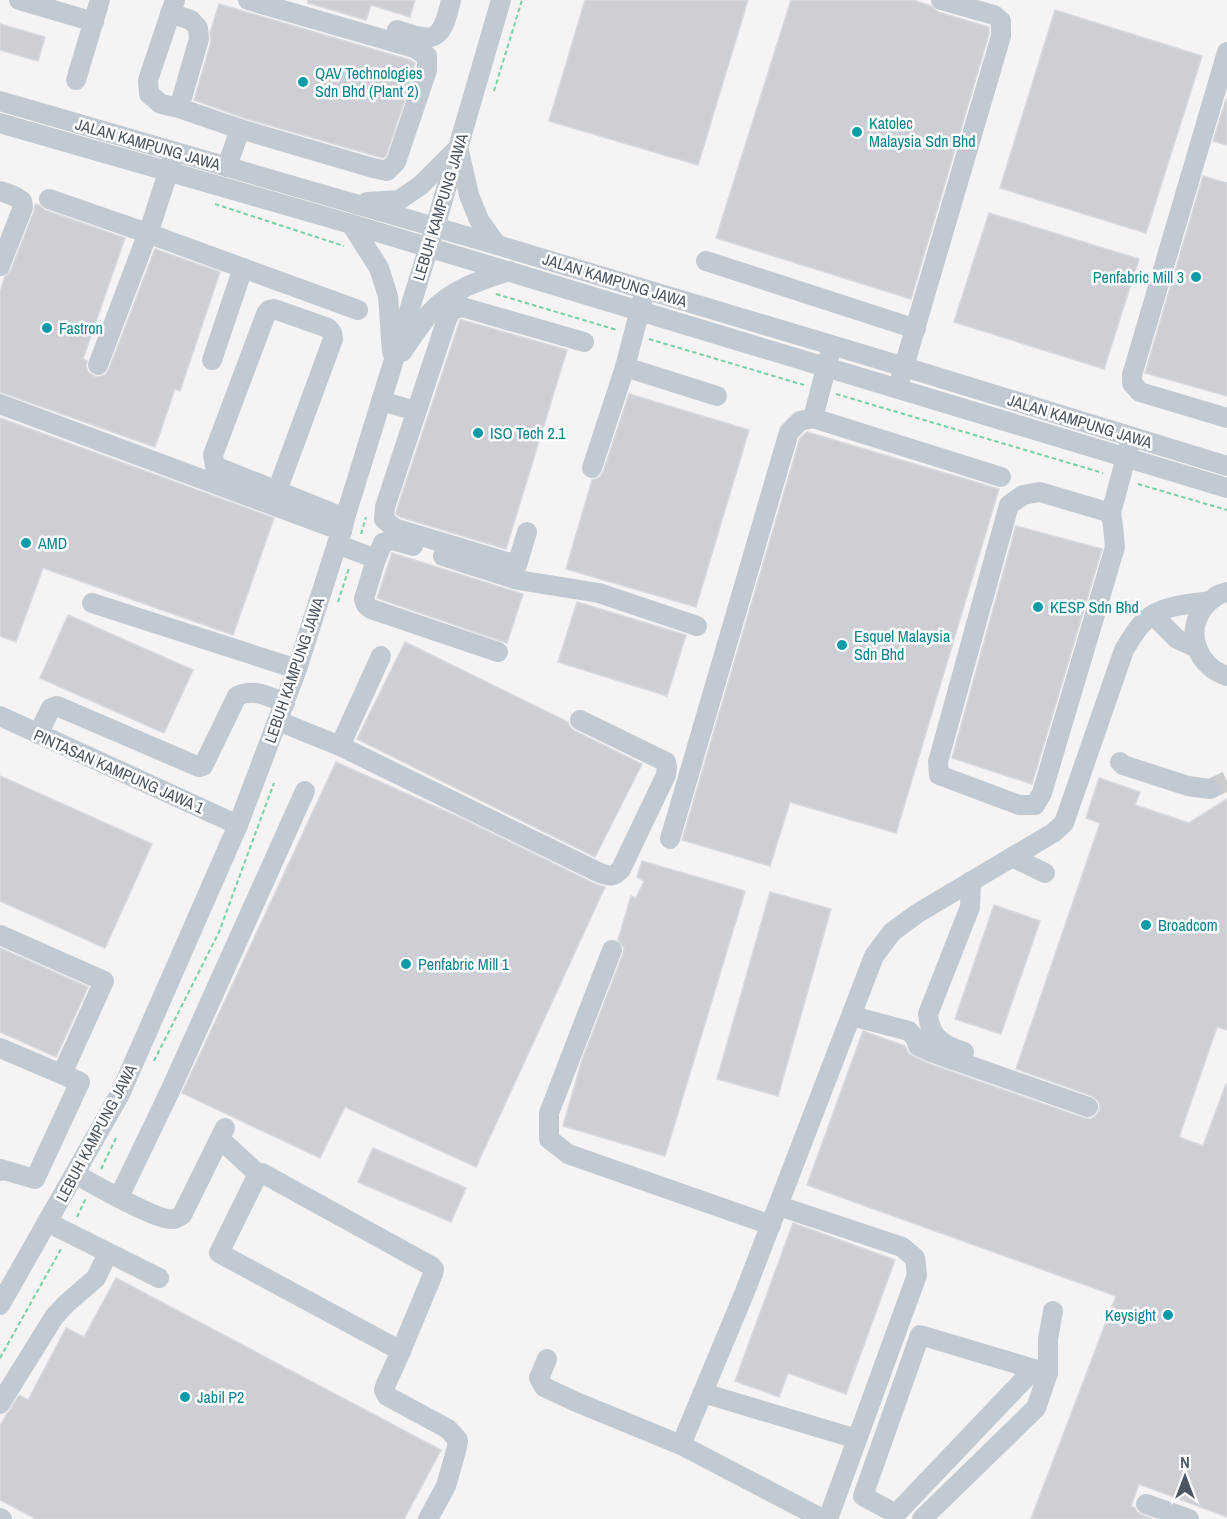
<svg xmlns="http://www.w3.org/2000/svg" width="1227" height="1519" font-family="'Archivo Narrow',sans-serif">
<rect width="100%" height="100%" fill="#f5f3f3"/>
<g fill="#cdcfd5" stroke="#d7d9de" stroke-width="1.5">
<polygon points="308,0 415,0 410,17 371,5 366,20 308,3"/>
<polygon points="585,0 748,0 698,165 549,121"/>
<polygon points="791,0 913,0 931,6 938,12 989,27 989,34 911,299 716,238"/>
<polygon points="219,4 410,60 415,63 408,90 386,156 383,158 376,156 244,118 194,100 211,42 210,33"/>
<polygon points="1055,10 1202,56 1146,233 1000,188"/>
<polygon points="0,24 45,37 38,61 0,50"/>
<polygon points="1226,99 1227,99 1227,145 1213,141"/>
<polygon points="1203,176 1227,183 1227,396 1145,373"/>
<polygon points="35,204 39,205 45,210 125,238 83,359 87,361 86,366 88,372 94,376 99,377 105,375 109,369 155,249 220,272 180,391 175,389 155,447 0,392 0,292 5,276 11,270 34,211"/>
<polygon points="989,213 1139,259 1104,369 954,322"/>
<polygon points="460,320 462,320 567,350 506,549 400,517 396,514 397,509"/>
<polygon points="629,394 749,430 696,607 566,569 592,480 600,477 603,472"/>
<polygon points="0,418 274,518 233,635 43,568 16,642 0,636"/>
<polygon points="807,432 999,489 896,833 790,802 770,866 682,840 800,438"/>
<polygon points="1016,526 1102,549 1032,784 952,758"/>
<polygon points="392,553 523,594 507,643 377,598"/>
<polygon points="577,602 686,635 667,696 558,662"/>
<polygon points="68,615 193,670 164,733 40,678"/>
<polygon points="405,642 568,722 570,727 575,731 642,764 595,857 357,739"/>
<polygon points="336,762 465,820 595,884 605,887 476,1167 345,1107 320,1158 182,1093"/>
<polygon points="0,776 152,844 105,948 0,901"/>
<polygon points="1099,778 1140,792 1135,805 1189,823 1227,799 1227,1030 1217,1027 1179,1137 1203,1146 1226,1084 1227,1085 1227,1517 1139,1484 1131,1506 1135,1508 1137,1512 1142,1515 1153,1519 1031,1519 1116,1296 807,1185 863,1031 905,1046 909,1054 927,1063 1084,1118 1091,1119 1096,1116 1099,1111 1100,1105 1097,1100 1092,1096 1016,1069 1100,823 1086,818"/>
<polygon points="642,861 745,891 665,1156 563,1126 582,1060 623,954 624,948 618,940 631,896 636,898 644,881 637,877"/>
<polygon points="770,892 831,909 778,1096 717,1079"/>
<polygon points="994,905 1040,921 1001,1034 955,1019"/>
<polygon points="0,948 88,987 56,1057 0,1032"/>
<polygon points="373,1148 466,1188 451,1222 358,1182"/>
<polygon points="793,1223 895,1260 846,1394 788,1373 779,1397 735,1381"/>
<polygon points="116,1278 441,1450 404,1519 36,1519 0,1500 0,1426 6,1415 10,1410 19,1395 28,1400 66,1328 84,1337"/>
</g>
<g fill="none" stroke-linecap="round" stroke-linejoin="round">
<polyline stroke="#caccce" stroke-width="20" stroke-dasharray="20 10" stroke-linecap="butt" points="1210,789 1227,781"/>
<g stroke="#7ad0a6" stroke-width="2" stroke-dasharray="4.5 3" stroke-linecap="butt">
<polyline points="494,91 522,0"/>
<polyline points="215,204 344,246"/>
<polyline points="496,294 617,330"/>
<polyline points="649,339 804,385"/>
<polyline points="836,394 1103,473"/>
<polyline points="1138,484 1227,510"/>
<polyline points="361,534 366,517"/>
<polyline points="338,602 349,568"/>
<polyline points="154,1061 219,932 274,783"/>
<polyline points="101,1169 117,1136"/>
<polyline points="77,1217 86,1198"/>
<polyline points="0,1358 61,1249"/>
</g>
<g stroke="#c1cad2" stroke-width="20">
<polyline points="19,0 94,22"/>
<polyline points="175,0 148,80 149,94 161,104 179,108 240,129 373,168 387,171 396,162 427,70 427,56 414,48 248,0"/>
<polyline points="170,13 191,20 198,28 199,39 179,108"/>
<path d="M397,30C406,33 421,39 431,37C445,34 448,11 451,0"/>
<polyline points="1227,52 1132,375 1132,383 1140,392 1227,418"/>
<polyline points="76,80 100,0"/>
<polyline points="0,101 497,245 875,358 1227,466"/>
<polyline points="0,123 351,224 1227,488"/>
<polyline points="459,151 469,195 479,220 497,245"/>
<polyline points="227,167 240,129"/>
<polyline points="0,191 14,196 22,201 23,207 0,266"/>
<polyline points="49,199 147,233 358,310"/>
<polyline points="367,202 399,200 421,185 456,150"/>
<polyline points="351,224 379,268 388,296 392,352"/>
<polyline points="706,261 916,329"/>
<path d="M402,352C411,339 420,325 430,313C450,290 480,280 509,271"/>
<polyline points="829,357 813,418 1001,477"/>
<polyline points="212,360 243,268"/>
<polyline points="98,365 152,222 172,160"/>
<polyline points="625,367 717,396"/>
<polyline points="900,380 1001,36 1001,21 994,15 941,0"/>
<polyline points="381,401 416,411"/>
<polyline points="0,404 342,531"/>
<polyline points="592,468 625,367 643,298"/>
<polyline points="277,491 333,339 332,333 328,328 274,309 269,310 266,314 213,455 215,466 345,518"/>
<polyline points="1111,513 1040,492 1023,495 1009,505 938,762 939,775 1019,805 1035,805 1042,793 1115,547 1113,526 1111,513 1129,446"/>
<polyline points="527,532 517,565 394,528 384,519 385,507 447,319 452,310 462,307 584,342"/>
<polyline points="337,544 376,559 364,599 366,605 371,609 498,652"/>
<polyline points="443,556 518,580 599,593 697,626"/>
<polyline points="376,559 383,543 392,540 413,546"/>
<path d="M1227,592C1217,594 1210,600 1204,607C1184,633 1198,667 1227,676"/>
<polyline points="92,603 297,669"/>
<polyline points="1153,615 1177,639 1197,648"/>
<polyline points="0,716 238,825"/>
<path d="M278,721L340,746L600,873C610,876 613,878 621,869L666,775L667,767L666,762L580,720"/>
<path d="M38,734L51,708L57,706L199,767L203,766L237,696C254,688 268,696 285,703"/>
<polyline points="340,746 381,656"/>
<polyline points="1120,762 1123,765 1188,786 1210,789"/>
<polyline points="670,839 789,432 800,421 813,418"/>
<polyline points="1012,857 1045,873"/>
<polyline points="0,935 104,981 62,1074"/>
<polyline points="612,950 549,1113 549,1139 568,1154 771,1225"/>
<polyline points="852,1016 909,1031 916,1039 918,1046 931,1052 1088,1107"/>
<polyline points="0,1048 80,1082 35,1179 1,1169 0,1171"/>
<path d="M964,1052C943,1045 930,1038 928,1014L970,907L971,881"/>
<polyline points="220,1139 258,1174 262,1173 431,1266 434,1269 433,1274 401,1351 219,1253 258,1174"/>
<path d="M75,1174C92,1183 158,1222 174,1219C176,1219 180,1216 182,1215L225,1128"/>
<polyline points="119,1197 170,1091 305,791"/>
<polyline points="779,1206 902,1247 915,1258 917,1275 828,1519"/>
<polyline points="47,1222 159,1278"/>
<polyline points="0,1305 120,1094 238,825 297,669 337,544 342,531 345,518 435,227 501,0"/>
<polyline points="401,1351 386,1384 384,1390 387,1396 448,1429 458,1440 457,1447 446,1486 428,1519"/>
<polyline points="547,1359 539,1378 544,1387 574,1401 681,1445 823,1519"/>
<polyline points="1034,1369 896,1514 863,1496 920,1335 1034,1369 1048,1373"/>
<polyline points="703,1393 857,1439"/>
<polyline points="0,1404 54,1317 66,1304 96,1278 108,1253"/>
<path d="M681,1445L744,1294L874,956L892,932L918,913L1053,833L1064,823L1124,650C1132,637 1140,622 1154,614C1170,605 1191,604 1209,601"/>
<polyline points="1146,1504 1189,1519"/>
<polyline points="0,1518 2,1519"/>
<polyline points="922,1519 1036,1408 1048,1373 1048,1339 1053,1311"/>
</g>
</g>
<g fill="#0f9aa8" stroke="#fff" stroke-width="2">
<circle cx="303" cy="82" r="6"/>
<circle cx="857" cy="132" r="6"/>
<circle cx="1196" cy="277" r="6"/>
<circle cx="47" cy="328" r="6"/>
<circle cx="478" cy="433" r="6"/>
<circle cx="26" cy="543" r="6"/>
<circle cx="1038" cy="607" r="6"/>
<circle cx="842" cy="645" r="6"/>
<circle cx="1146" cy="925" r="6"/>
<circle cx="406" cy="964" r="6"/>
<circle cx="1168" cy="1315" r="6"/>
<circle cx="185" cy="1397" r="6"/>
</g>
<g text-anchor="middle" stroke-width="5" stroke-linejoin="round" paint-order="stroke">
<g font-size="16" fill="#0d838f" stroke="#fff" text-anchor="start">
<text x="315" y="79">QAV Technologies<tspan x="315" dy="18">Sdn Bhd (Plant 2)</tspan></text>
<text x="869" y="129">Katolec<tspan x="869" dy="18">Malaysia Sdn Bhd</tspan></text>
<text x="1184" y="283" text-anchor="end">Penfabric Mill 3</text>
<text x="59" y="334">Fastron</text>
<text x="490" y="439">ISO Tech 2.1</text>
<text x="38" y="549">AMD</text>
<text x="1050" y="613">KESP Sdn Bhd</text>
<text x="854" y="642">Esquel Malaysia<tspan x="854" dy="18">Sdn Bhd</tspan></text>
<text x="1158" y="931">Broadcom</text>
<text x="418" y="970">Penfabric Mill 1</text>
<text x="1156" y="1321" text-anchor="end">Keysight</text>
<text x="197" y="1403">Jabil P2</text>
</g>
<g font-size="16" fill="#4a5661" stroke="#fff">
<text transform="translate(148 144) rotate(16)" y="6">JALAN KAMPUNG JAWA</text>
<text transform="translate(440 207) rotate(-73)" y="6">LEBUH KAMPUNG JAWA</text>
<text transform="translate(615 280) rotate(17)" y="6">JALAN KAMPUNG JAWA</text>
<text transform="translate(1080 421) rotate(17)" y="6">JALAN KAMPUNG JAWA</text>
<text transform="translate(294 670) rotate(-71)" y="6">LEBUH KAMPUNG JAWA</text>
<text transform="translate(119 771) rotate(24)" y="6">PINTASAN KAMPUNG JAWA 1</text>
<text transform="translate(96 1133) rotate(-62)" y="6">LEBUH KAMPUNG JAWA</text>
</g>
</g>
<g transform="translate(1185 1477)" stroke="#ffffff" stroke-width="4.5" paint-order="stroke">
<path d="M0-4.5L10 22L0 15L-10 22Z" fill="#4a5661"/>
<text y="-9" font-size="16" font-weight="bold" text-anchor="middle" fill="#4a5661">N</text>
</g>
</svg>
